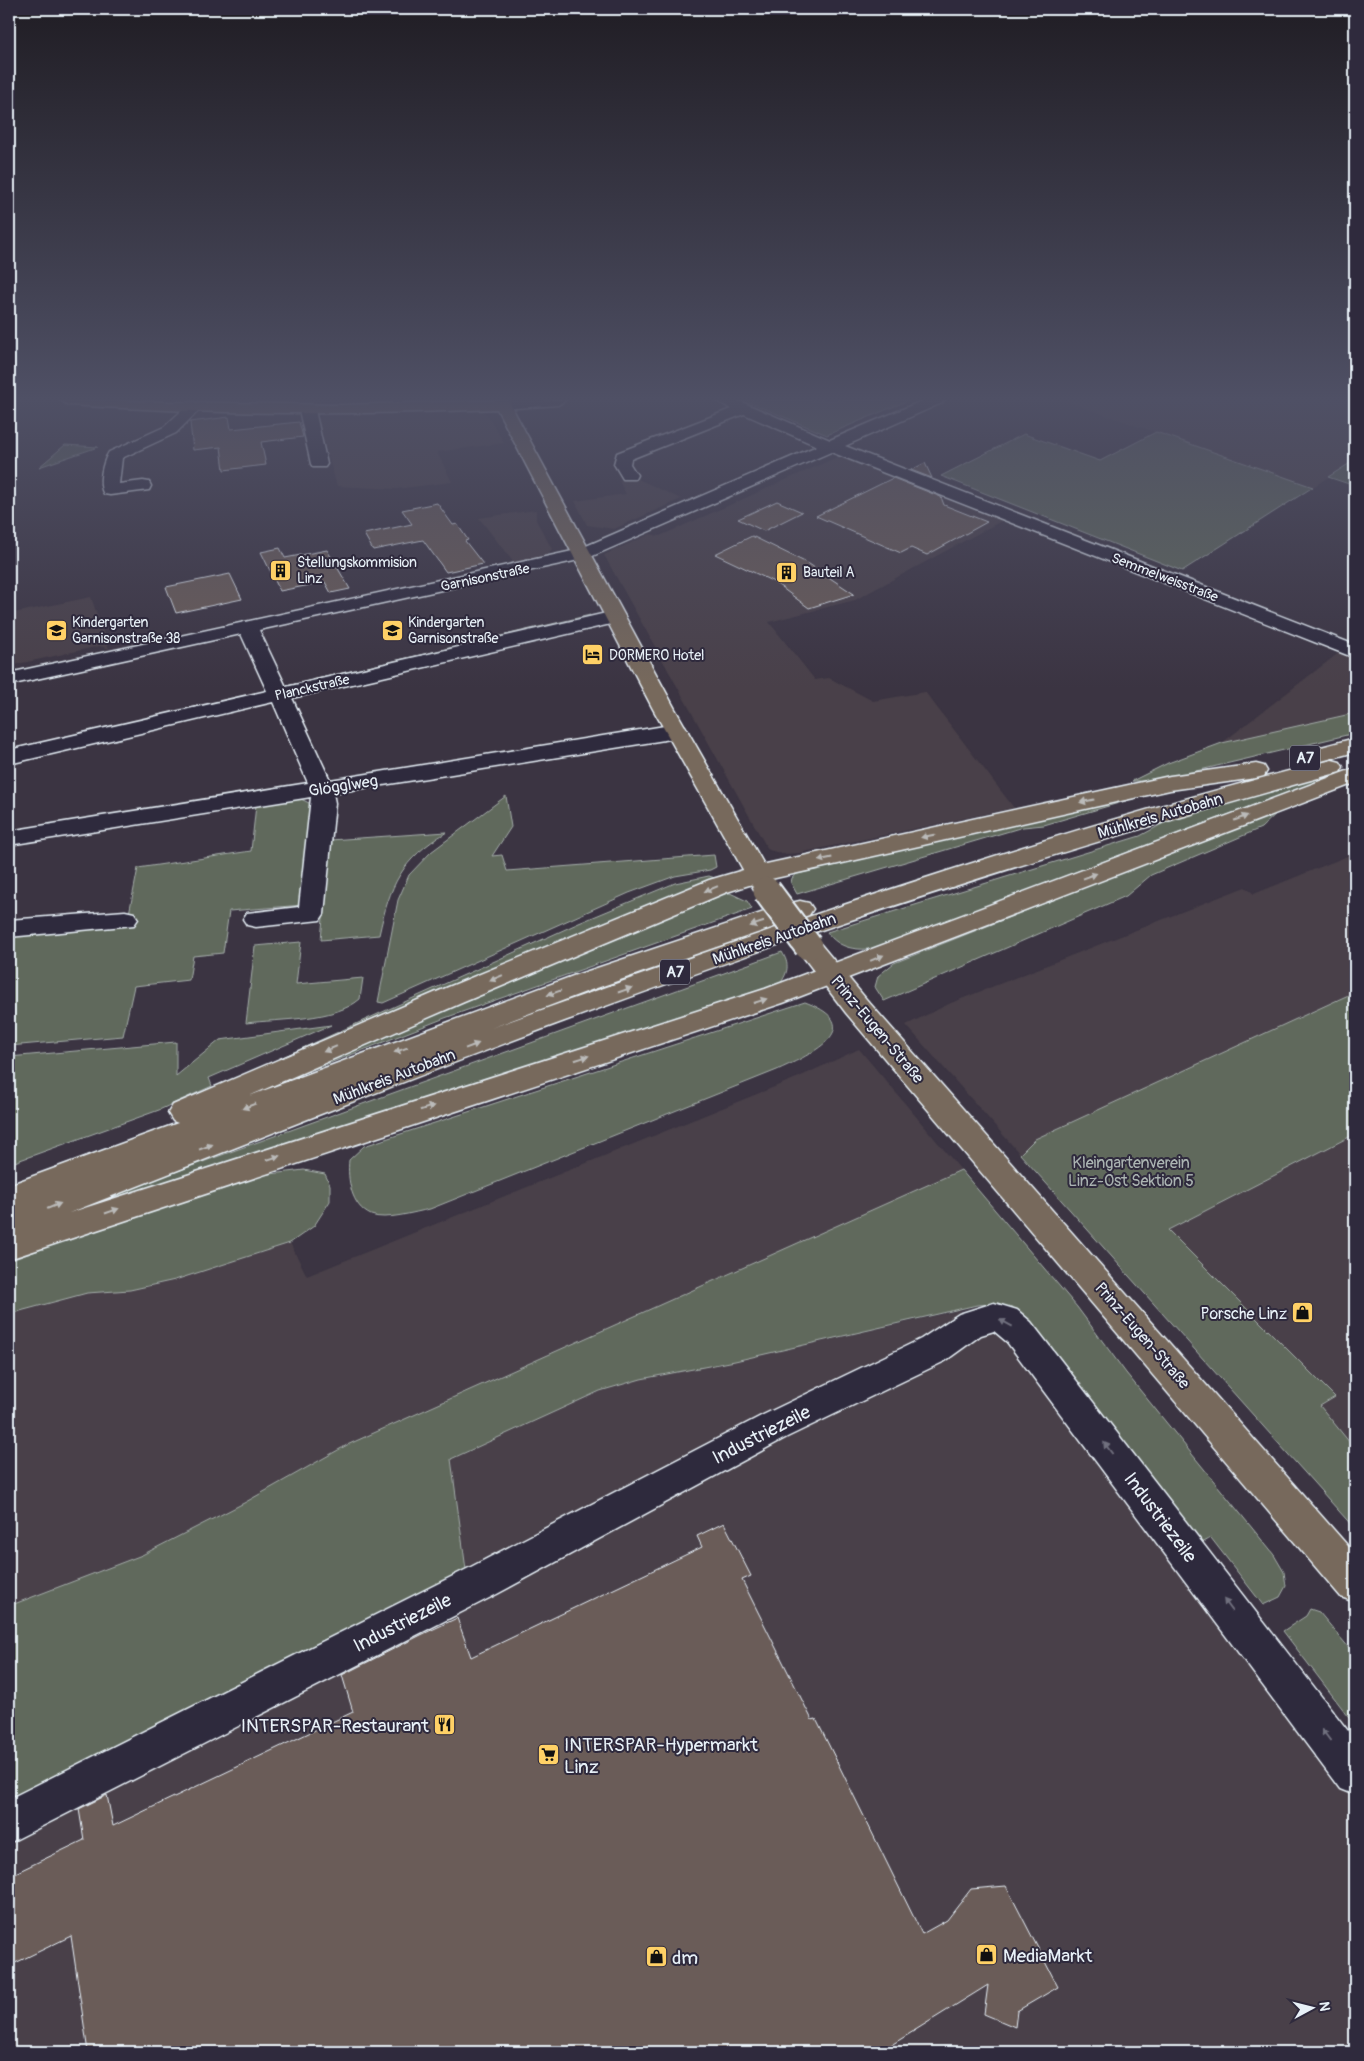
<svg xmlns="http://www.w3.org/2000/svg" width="1364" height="2061" font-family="Pangolin,sans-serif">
<rect width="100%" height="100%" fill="#3b3442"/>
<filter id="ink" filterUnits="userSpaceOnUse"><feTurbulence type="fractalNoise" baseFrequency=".02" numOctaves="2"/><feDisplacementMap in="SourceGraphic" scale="10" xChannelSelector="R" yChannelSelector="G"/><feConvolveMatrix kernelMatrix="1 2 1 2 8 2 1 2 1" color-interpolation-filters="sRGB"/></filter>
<g filter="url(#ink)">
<g fill="#494049">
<polygon points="170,400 475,400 314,405"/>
<polygon points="1062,400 1355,400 1355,460 1313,487"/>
<polygon points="482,410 487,414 504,443 437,452 452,482 396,489 337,486 318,422 321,415"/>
<polygon points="835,458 851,459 1003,520 855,600 769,622 815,680 829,678 873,701 925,692 1014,808 799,853 783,854 769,850 766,846 604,555 650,534 660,536"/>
<polygon points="636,478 681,499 614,529 587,525 575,501 626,494 619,481"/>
<polygon points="536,510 536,520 552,549 548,554 542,557 514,563 479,518"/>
<polygon points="91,597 109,649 100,646 18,664 9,670 9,614"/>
<polygon points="1340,652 1355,658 1355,713 1222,743"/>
<polygon points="1355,853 1355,992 1035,1139 1020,1154 906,1025 951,1003 1245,887 1254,894"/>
<polygon points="859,1049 961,1170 347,1445 244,1503 142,1555 9,1606 9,1314 87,1293 130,1290 175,1280 290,1243 307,1276 799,1077"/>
<polygon points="1355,1134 1355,1449 1320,1406 1335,1397 1168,1230"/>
<polygon points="961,1310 949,1327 467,1577 451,1459 600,1391 641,1379 735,1361"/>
<polygon points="1002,1325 1215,1570 1355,1773 1355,2047 1350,2052 9,2052 9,1839 487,1592 972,1336"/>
</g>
<g fill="#61695c" stroke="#a4adaa">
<polygon points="744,400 909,400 827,435"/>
<polygon points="1156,432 1313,487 1182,571 941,476 1024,434 1100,461"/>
<polygon points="65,445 98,447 39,467"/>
<polygon points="1355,460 1355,486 1328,477"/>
<polygon points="590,615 588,617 287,686"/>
<polygon points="1355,713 1355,733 1154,781 1132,781 1168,763 1222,743"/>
<path d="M1326,775L1330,777L1149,844L877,948C857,951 839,949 827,932L1140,836L1175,817Z"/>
<polygon points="506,796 511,827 492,856 502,855 507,871 714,855 716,867 710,870 675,876 629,893 383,1003 378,1002 398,900 409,875 431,852"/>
<polygon points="299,798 313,805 303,905 229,911 223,953 193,956 189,980 134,986 123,1036 9,1046 9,936 127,924 138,868 251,851 256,805"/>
<polygon points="1127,798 1129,800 1044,825 1023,827 797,894 791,883 792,878 797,874"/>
<polygon points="1280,810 1261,828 1151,875 1126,896 884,1001 875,987 878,976 894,963"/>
<path d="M447,832C401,859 390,885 379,935L321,940L330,840Z"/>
<polygon points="709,876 718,879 219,1086 579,923 675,883"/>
<polygon points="730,893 747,901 752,909 445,1018 225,1104 520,976 723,894"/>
<path d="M301,942L296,984L363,978L360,999C335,1021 279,1019 246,1023L255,946Z"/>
<path d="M782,952C790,965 788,972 780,984L72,1213L73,1209Z"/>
<polygon points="1355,992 1355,1134 1168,1230 1335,1397 1320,1406 1355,1449 1355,1529 1020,1154 1035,1139"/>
<path d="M805,1002C872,1027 808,1056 777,1070L430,1209C415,1212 385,1221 371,1215C351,1206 347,1179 349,1160L364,1146Z"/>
<polygon points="331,1025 209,1078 212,1086 159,1110 9,1164 9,1057 176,1042 176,1076 220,1040"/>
<polygon points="304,1170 325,1174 330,1185 330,1201 314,1226 290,1243 175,1280 130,1290 87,1293 9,1314 9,1261 134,1215 262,1175"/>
<polygon points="961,1170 1077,1307 1126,1373 1274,1555 1284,1572 1286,1586 1280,1597 1263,1605 1211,1538 1193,1548 994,1304 977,1305 735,1361 641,1379 600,1391 451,1459 467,1577 9,1803 9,1606 142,1555 244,1503 347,1445"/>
<polygon points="1310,1609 1319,1612 1355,1655 1355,1725 1283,1631 1306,1616"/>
</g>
<g fill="#6a5b58" stroke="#e8f1f8">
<polygon points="229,417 231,429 299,422 303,437 261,442 266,465 224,470 221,447 193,450 190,422"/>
<polygon points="925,463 932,478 911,470"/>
<polygon points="893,478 941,497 944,505 987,522 927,555 911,548 901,553 816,516"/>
<polygon points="777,501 802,512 764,531 738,519"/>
<polygon points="437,503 453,525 457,524 468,540 465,541 483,564 446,572 423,540 373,550 364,534 412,524 402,510"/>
<polygon points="752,536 809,564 854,594 809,608 774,582 715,554"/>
<polygon points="280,548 285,558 327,550 350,589 331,593 325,582 280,591 261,552"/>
<polygon points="230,574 242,599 176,613 166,587"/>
<polygon points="724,1523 751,1576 742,1580 812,1720 816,1719 922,1934 947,1920 971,1889 1006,1886 1058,1987 1017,2011 1015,2027 984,2014 988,1985 880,2052 88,2052 71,1936 9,1966 9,1876 84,1840 79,1809 107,1795 113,1826 353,1712 342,1675 421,1635 457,1618 471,1657 702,1547 697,1536"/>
</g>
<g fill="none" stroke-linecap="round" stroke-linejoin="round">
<defs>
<g id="minor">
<polygon points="566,400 558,405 502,409 494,404 500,400"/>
<polygon points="716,400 737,400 830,440 924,400 945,400 942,403 845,446 1355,645 1355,658 831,452 588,558 259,630 286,687 615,611 622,613 625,617 622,621 615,623 292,698 330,780 677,724 685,726 688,731 685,736 677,738 333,793 335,803 324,914 320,920 256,927 247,925 243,919 247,913 299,907 311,797 9,845 9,831 308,783 273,702 9,764 9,750 267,691 241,634 9,685 9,673 577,550 817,446 744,414 631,459 630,464 637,475 635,479 623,479 614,464 617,453 731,409"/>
<path d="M194,402L202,407L176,433L122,458L119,484L143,481L149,482L151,486L149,490L110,495L104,494C97,484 103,461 109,452L164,427L189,404Z"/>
<polygon points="307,405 315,410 327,464 325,467 313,467 311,464 299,410"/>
<polygon points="125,911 134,913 138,919 134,925 9,937 9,920"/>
<polygon points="994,1303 1017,1310 1031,1322 1355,1740 1355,1795 1340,1789 1007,1342 994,1331 981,1335 945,1361 787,1437 497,1594 9,1843 9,1799 469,1568 763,1415 921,1339 959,1314"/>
</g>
<g id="major">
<path d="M60,400L340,405L508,400L675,709L779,891L776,897L767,899L758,897L755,891L653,709L497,409C354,416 211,414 68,405Z"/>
<polygon points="808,937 817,940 866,999 1355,1554 1355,1602 1341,1597 846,1013 795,946 799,940"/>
</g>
<g id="highway">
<polygon points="1355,738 1355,752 1303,766 1295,764 1292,759 1295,754"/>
<path d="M1332,760L1340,762L1343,767L1340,772C1172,818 1007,868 842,923C581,1010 325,1112 69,1213L765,989L1355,768V783L783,1003L9,1259V1211L15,1208L9,1210V1185L178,1123L173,1121L168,1113L173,1105L446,988L709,880L757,866L1170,776L1256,764L1264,766L1267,771L1264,776L1256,778L1170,790L762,881L727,892L464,1002L249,1096L573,976L791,903L800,901L809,903L813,909L809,915L591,990L491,1028C768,929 1047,831 1332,760Z"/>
</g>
</defs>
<use href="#minor" stroke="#e8f1f8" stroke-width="3"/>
<use href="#major" stroke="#e8f1f8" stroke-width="3"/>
<use href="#highway" stroke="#e8f1f8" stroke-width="3"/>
<use href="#minor" fill="#2f2a3d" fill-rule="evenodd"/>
<use href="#major" fill="#77695c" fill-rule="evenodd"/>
<use href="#highway" fill="#77695c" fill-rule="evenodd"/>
<defs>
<polyline id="major-bridge" points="767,891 808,946"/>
</defs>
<use href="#major-bridge" stroke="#e8f1f8" stroke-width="31" stroke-linecap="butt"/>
<use href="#major-bridge" stroke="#77695c" stroke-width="27"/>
</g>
<defs><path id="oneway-solid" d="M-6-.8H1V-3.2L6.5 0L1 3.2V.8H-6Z" transform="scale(1.25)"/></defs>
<g fill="#bbbbba">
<use href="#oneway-solid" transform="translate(1087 801) rotate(168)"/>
<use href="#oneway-solid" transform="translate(1241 818) rotate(-21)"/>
<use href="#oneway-solid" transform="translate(928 836) rotate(168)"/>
<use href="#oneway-solid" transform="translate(825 859) rotate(168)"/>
<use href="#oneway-solid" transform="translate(1090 876) rotate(-21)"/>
<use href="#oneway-solid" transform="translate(711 889) rotate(158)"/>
<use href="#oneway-solid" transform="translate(757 924) rotate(162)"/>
<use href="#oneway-solid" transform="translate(877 958) rotate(-23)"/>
<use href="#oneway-solid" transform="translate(496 978) rotate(157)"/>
<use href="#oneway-solid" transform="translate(625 990) rotate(-19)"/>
<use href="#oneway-solid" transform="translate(554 993) rotate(160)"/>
<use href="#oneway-solid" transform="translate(760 1001) rotate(-18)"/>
<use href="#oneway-solid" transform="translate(472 1046) rotate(-21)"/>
<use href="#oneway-solid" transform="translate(330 1049) rotate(157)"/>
<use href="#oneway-solid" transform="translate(401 1050) rotate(160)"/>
<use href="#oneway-solid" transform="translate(582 1058) rotate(-18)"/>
<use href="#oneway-solid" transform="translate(249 1106) rotate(159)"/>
<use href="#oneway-solid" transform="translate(427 1108) rotate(-18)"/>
<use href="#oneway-solid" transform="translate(206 1147) rotate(-21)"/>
<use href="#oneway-solid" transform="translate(273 1158) rotate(-18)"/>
<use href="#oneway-solid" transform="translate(54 1206) rotate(-22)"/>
<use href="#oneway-solid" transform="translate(112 1211) rotate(-19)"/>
</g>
<g fill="#70707e">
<use href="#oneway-solid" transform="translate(1006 1323) rotate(-152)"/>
<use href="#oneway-solid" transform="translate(1108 1448) rotate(-127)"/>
<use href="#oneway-solid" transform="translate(1228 1605) rotate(-127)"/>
<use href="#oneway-solid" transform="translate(1326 1735) rotate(-127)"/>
</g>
</g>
<linearGradient id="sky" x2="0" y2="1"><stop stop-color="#201d24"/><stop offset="0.58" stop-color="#4f5065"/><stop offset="1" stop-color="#4f5065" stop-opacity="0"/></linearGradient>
<rect width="1364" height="688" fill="url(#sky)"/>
<defs>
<symbol id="building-square" viewBox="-11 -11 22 22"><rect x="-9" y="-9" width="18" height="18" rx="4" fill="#ffd166" stroke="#2f2a3d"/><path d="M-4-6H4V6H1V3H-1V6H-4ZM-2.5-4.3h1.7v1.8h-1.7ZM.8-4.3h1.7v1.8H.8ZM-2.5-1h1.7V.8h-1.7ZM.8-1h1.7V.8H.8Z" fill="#111"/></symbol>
<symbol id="school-square" viewBox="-11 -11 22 22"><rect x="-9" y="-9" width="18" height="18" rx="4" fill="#ffd166" stroke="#2f2a3d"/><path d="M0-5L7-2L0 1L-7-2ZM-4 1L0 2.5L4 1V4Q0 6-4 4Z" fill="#111"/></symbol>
<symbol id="hotel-square" viewBox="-11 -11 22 22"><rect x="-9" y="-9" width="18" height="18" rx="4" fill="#ffd166" stroke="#2f2a3d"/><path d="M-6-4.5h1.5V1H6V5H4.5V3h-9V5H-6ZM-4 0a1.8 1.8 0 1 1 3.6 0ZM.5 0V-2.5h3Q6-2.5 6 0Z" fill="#111"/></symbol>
<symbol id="shop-square" viewBox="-11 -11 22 22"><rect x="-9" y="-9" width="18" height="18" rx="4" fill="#ffd166" stroke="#2f2a3d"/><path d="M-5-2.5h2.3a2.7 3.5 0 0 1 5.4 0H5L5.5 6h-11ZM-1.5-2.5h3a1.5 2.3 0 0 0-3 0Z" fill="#111"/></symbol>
<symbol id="restaurant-square" viewBox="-11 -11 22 22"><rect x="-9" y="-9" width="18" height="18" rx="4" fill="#ffd166" stroke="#2f2a3d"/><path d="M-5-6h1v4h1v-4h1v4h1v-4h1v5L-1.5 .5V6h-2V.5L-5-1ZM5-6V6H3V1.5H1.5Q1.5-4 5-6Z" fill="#111"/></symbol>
<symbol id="supermarket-square" viewBox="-11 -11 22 22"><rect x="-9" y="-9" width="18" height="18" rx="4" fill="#ffd166" stroke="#2f2a3d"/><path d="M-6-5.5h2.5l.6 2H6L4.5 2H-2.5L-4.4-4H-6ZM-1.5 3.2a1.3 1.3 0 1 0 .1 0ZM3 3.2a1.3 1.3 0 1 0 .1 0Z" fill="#111"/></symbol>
</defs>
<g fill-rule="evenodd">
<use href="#building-square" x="268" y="558" width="25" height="25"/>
<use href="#building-square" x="774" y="560" width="25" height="25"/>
<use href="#school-square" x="44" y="618" width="25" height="25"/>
<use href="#school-square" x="380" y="618" width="25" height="25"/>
<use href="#hotel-square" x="580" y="642" width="25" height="25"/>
<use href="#shop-square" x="1290" y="1300" width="25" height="25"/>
<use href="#restaurant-square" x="432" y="1712" width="25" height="25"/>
<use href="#supermarket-square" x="536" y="1742" width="25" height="25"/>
<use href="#shop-square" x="974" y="1942" width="25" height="25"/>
<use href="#shop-square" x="644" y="1944" width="25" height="25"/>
</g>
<g text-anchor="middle" stroke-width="4" stroke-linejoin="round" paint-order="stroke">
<g font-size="14" fill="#e8f1f8" stroke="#2f2a3d" text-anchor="start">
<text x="297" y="567">Stellungskommision<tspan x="297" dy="16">Linz</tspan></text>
<text x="803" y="577">Bauteil A</text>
<text x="72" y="627">Kindergarten<tspan x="72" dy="16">Garnisonstraße 38</tspan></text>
<text x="408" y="627">Kindergarten<tspan x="408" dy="16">Garnisonstraße</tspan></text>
<text x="609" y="660">DORMERO Hotel</text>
</g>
<g font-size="14" fill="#e8f1f8" stroke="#2f2a3d">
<text transform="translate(485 577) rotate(-12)" y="5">Garnisonstraße</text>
<text transform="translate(1165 577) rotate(21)" y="5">Semmelweisstraße</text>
<text transform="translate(312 687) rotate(-13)" y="5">Planckstraße</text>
</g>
<g fill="#2f2a3d" stroke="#b0b5c0" stroke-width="1">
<rect x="1290" y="745.5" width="30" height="25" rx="4"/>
<rect x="660" y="959.5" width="30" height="25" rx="4"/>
</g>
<g font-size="15" font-weight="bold" fill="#e8f1f8">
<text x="1305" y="763">A7</text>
<text x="675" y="977">A7</text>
</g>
<g font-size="16" fill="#e8f1f8" stroke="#2f2a3d">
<text transform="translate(343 785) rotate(-9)" y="6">Glögglweg</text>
<text transform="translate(1160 815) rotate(-16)" y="6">Mühlkreis Autobahn</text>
<text transform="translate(774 938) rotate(-19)" y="6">Mühlkreis Autobahn</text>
<text transform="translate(878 1029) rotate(50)" y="6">Prinz-Eugen-Straße</text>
<text transform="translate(394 1076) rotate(-21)" y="6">Mühlkreis Autobahn</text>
<text transform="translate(1143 1335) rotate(49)" y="6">Prinz-Eugen-Straße</text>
</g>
<g font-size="16" fill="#abb4b2" stroke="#2f2a3d">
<text x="1131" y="1168">Kleingartenverein<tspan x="1131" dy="18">Linz-Ost Sektion 5</tspan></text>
</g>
<g font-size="16" fill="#e8f1f8" stroke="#2f2a3d" text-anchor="end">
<text x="1287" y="1319">Porsche Linz</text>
</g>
<g font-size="19" fill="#e8f1f8" stroke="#2f2a3d">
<text transform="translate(761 1434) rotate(-27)" y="7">Industriezeile</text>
<text transform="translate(1161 1517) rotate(53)" y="7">Industriezeile</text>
<text transform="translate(402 1622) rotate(-27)" y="7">Industriezeile</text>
</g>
<g font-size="19" fill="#e8f1f8" stroke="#2f2a3d" text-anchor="start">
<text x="429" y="1732" text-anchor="end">INTERSPAR-Restaurant</text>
<text x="564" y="1751">INTERSPAR-Hypermarkt<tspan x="564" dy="22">Linz</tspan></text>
<text x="1003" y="1962">MediaMarkt</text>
<text x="672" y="1964">dm</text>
</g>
</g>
<rect width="1364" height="2061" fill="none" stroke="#2f2a3d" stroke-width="30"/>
<rect x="15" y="15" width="1334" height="2031" fill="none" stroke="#e8f1f8" stroke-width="2" filter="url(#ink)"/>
<g transform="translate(1312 2008) rotate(83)" stroke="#2f2a3d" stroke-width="4" paint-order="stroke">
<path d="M0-4L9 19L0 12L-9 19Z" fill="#e8f1f8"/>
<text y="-8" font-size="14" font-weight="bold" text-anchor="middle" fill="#e8f1f8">N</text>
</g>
</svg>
